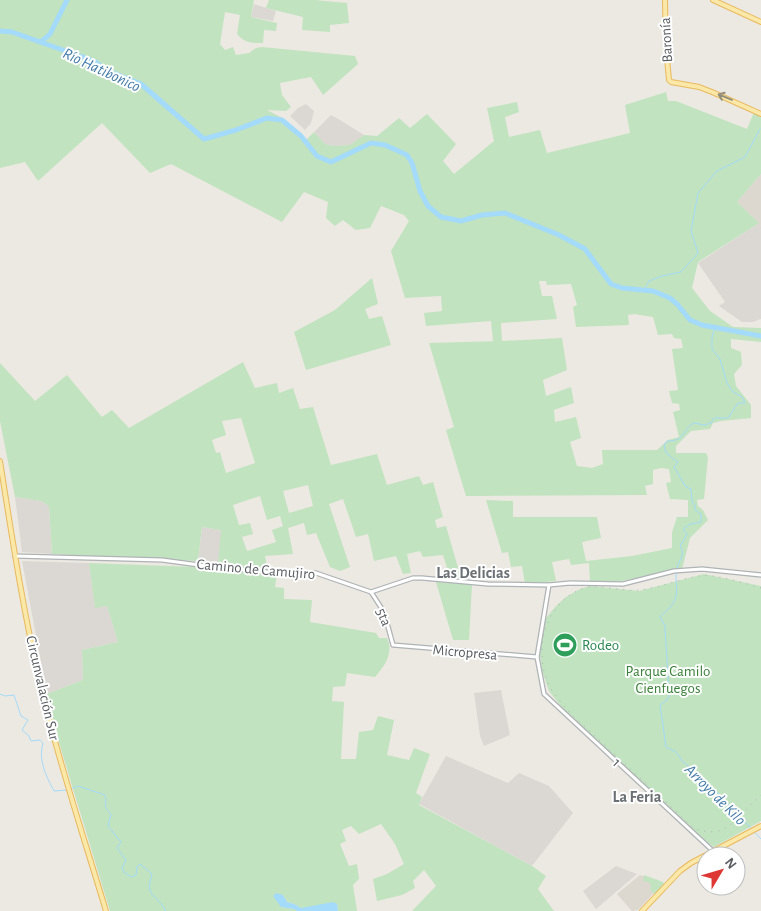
<svg xmlns="http://www.w3.org/2000/svg" width="761" height="911" font-family="'Alegreya Sans',sans-serif">
<rect width="100%" height="100%" fill="#ece9e2"/>
<g fill="#dbd8d4">
<polygon points="254,4 276,11 273,21 251,17"/>
<polygon points="306,104 314,111 311,123 305,130 290,116 298,108"/>
<polygon points="331,115 340,120 364,135 350,145 333,146 325,144 314,132"/>
<polygon points="759,223 761,226 761,319 753,322 742,322 719,306 725,302 698,263"/>
<polygon points="15,497 41,501 49,506 52,554 22,552"/>
<polygon points="202,527 222,530 218,563 198,561"/>
<polygon points="22,561 89,563 95,607 107,606 118,642 82,650 83,680 47,694"/>
<polygon points="501,690 510,735 484,746 480,736 474,693"/>
<polygon points="446,756 508,783 519,773 549,786 573,813 532,866 419,804"/>
<polygon points="616,866 637,874 596,909 583,891"/>
</g>
<g fill="#dcd8d0">
<polygon points="761,174 761,226 737,202"/>
<polygon points="640,875 658,881 661,885 638,910 632,911 617,894"/>
</g>
<g fill="#c1e3bf" fill-rule="evenodd">
<path d="M0,0H254L251,17L277,23L276,31L264,30L263,43C252,43 244,43 237,34L240,15L225,12L220,44L225,50L233,47L236,55L249,53L256,48L262,47L355,56L358,64L323,95L311,77L280,83L282,95L291,107L286,111L267,110L284,119L304,142L314,132L325,144L333,146L350,145L364,135L377,136L399,118L410,128L427,114L456,144L443,161L454,174L494,141L487,108L517,102L519,112L505,117L509,137L540,130L547,153L630,133L625,105L666,92L668,101H676L747,129L754,112L761,116V174L737,202L759,223L698,262L692,288L710,311L733,327L761,328V342L731,339V348L741,352L742,365L734,374L736,386L751,405V418L721,421L713,423L710,429L691,431L676,446V453H706L708,457L704,499L697,500L698,506L703,510L708,520L690,538L682,569L616,582H590L589,563L571,565L569,559L552,562L556,581L525,584L522,566L511,567L508,552L502,553L486,500L513,501V517H597L601,538L582,542L586,561L632,556L672,548V532L677,517H688V500L670,499L666,483L671,482L669,469L661,468L653,470V484L645,486L647,495L466,496L446,430L454,427L429,343L501,341H493L491,321L426,326L424,313L442,311L441,296L405,298L391,251L409,221L404,215L381,206L370,228L356,230L343,220L335,226L326,218L328,202L304,192L282,222L171,164L150,173L102,123L38,181L25,162L0,168ZM539,281H546L547,285L571,284L577,305L573,307L576,327L629,325L628,315L634,314L653,317L658,335L672,334L674,338L681,339L683,348L672,349L678,390L669,391L672,403L679,404L680,410L673,412L679,437L668,440L657,450H602L603,464L592,468L577,466L570,442L581,438L576,417L555,422L554,410L574,403L571,387L546,396L543,380L567,370L562,338L502,341L501,323L557,319L552,296H542Z"/>
<polygon points="269,0 315,0 347,3 349,23 330,25 330,32 302,30 303,17 266,8"/>
<polygon points="372,278 378,304 365,309 369,319 382,316 391,345 306,370 294,332 335,310"/>
<path d="M243,362L255,388L277,383L279,393L293,388L300,409L313,407L331,465L377,454L387,485L419,476L423,485L433,482L443,517L435,520L437,528L446,526L461,578L450,577L443,555L423,557L420,551L407,554L411,573L403,574L396,556L374,561L368,534L356,537L343,499L329,504L350,567L340,571L330,567L316,533L307,535L304,523L288,528L293,554L265,556L268,571L197,561L52,554L49,506L41,501L15,497L0,421V363L35,401L67,375L102,417L112,410L129,428ZM241,418L255,463L226,473L220,452L216,453L212,440L226,435L222,421ZM308,485L313,506L289,513L283,491ZM260,496L267,520L280,516L283,526L272,530L276,542L247,551L242,537L253,534L250,523L239,525L233,505ZM202,527L221,530L218,563L198,560Z"/>
<path d="M89,563L196,567L277,574L275,587L284,588V599L312,600L310,622L376,633L379,638H387C394,653 385,665 375,677L347,673L345,686L333,687L332,701L344,702L341,759H356L359,732L373,730L378,716L394,720L387,755L409,760L414,748L430,754L416,793L422,797L419,805L532,866L546,876L538,889L554,911H412L436,886L424,870L413,881L415,888L402,895L377,901L373,879L387,874L404,864L395,844L381,824L359,834L351,826L342,830L346,841L340,844L349,866L357,864L359,879L353,885L357,911H338L337,904L301,908L294,904L287,902L283,895L281,907L294,909L297,911H110L54,726L47,694L83,680L82,650L118,642L107,606L95,608Z"/>
<polygon points="704,574 761,586 761,821 714,847 706,841 563,709 549,691 542,671 540,655 541,641 546,618 557,605 566,597 580,589 590,586 639,591"/>
<polygon points="436,582 472,584 469,640 453,640"/>
<polygon points="644,875 663,882 665,885 656,895 650,890 651,886 649,882 643,881"/>
</g>
<polygon fill="#a4dafa" points="276,893 283,895 287,902 294,904 301,908 333,902 337,904 338,911 297,911 294,909 281,907 273,896"/>
<g fill="none" stroke-linecap="round" stroke-linejoin="round">
<g stroke="#a4dafa" stroke-width="1">
<polyline points="644,290 649,281 662,276 681,272 698,253 691,231 698,193 717,171 745,157 760,129"/>
<path d="M715,328L712,337V349L720,359L727,383L732,391L742,397L745,403H738L728,418H714L711,423L704,425L694,423C681,430 687,441 667,441L664,445L666,453L678,462L674,467L686,487L691,489L692,501L695,506V510L701,514V522L690,524L683,529L687,534L680,546C686,556 679,559 677,568C674,578 679,589 675,599C672,608 665,611 660,617L665,626L669,696L667,700L660,705L666,747L676,752L683,762L702,776L761,839"/>
<path d="M0,694L5,696L14,695L21,716L28,720L22,730L29,736L31,741L40,740L43,743C38,760 46,776 54,791L67,790"/>
<path d="M70,789L78,786L105,795C108,805 101,805 111,814L108,826L121,842L117,848L126,860L122,868L125,873L131,877L136,875L137,867L140,864L152,874C145,897 154,893 165,909V911"/>
</g>
<g stroke="#a4dafa" stroke-width="5">
<polyline points="0,31 12,32 94,61 106,70 141,84 204,139 236,130 267,118 282,120 301,136 317,156 331,162 371,143 385,145 407,155 412,163 420,191 428,206 441,217 461,221 482,215 505,213 559,235 585,249 611,284 622,288 653,291 670,298 677,304 690,320 702,325 761,336"/>
<polyline points="41,42 50,34 67,0"/>
</g>
<defs>
<g id="minor">
<polyline points="15,556 162,560 214,567 268,572 316,573 371,592 413,578 422,578 488,584 549,585 570,583 623,584 674,571 702,569 761,575"/>
<polyline points="549,585 537,657 544,694 713,851"/>
<polyline points="371,592 384,612 393,645 537,657"/>
</g>
<g id="major">
<polyline points="665,0 666,48 669,80 671,82 699,87 712,92 761,114"/>
<polyline points="713,0 761,22"/>
<path d="M0,461C12,538 24,616 42,692C60,766 84,838 106,911"/>
<polyline points="642,911 680,871 691,863 761,826"/>
</g>
</defs>
<use href="#minor" stroke="#afb3b6" stroke-width="5.5"/>
<use href="#major" stroke="#e9b95e" stroke-width="6"/>
<use href="#minor" stroke="#fff" stroke-width="3"/>
<use href="#major" stroke="#fae8a9" stroke-width="4"/>
<path stroke="#b0b1b2" stroke-width="1" stroke-dasharray="1 6" stroke-linecap="butt" d="M761,588C745,584 729,578 713,576C691,573 663,588 639,590C621,592 595,582 579,590C544,606 533,651 549,685C554,695 562,703 569,712L694,828C728,842 739,813 761,795"/>
</g>
<defs><path id="oneway-shaft" d="M-6 0H5M1.5-3L5.5 0L1.5 3" fill="none" stroke-width="1.6" stroke-linecap="round" stroke-linejoin="round" transform="scale(1.25)"/></defs>
<use stroke="#928e7b" href="#oneway-shaft" transform="translate(725 97) rotate(-158)"/>
<defs>
<symbol id="stadium-disc" viewBox="-11 -11 22 22"><circle r="9.5" fill="#2e9e5b" stroke="#fff"/><path d="M0-5a6.5 5 0 1 0 0 10a6.5 5 0 1 0 0-10ZM-3.5-1.8h7v3.6h-7Z" fill="#fff"/></symbol>
</defs>
<g fill-rule="evenodd">
<use href="#stadium-disc" x="551" y="631" width="28" height="28"/>
</g>
<g text-anchor="middle" stroke-width="4" stroke-linejoin="round" paint-order="stroke">
<g font-size="15" fill="#5a5e62" stroke="#fff">
<text transform="translate(666 40) rotate(-93)" y="5">Baronía</text>
<text transform="translate(256 569) rotate(5)" y="5">Camino de Camujiro</text>
<text transform="translate(384 617) rotate(68)" y="5">5ta</text>
<text transform="translate(465 652) rotate(5)" y="5">Micropresa</text>
<text transform="translate(43 688) rotate(77)" y="5">Circunvalación Sur</text>
<text transform="translate(617 762) rotate(43)" y="5">1</text>
</g>
<g font-size="15" fill="#27864d" stroke="#fff" text-anchor="start">
<text x="582" y="650">Rodeo</text>
</g>
<g font-size="15" fill="#3a8139" stroke="#fff">
<text x="668" y="676">Parque Camilo<tspan x="668" dy="17">Cienfuegos</tspan></text>
</g>
<g font-size="16" font-style="italic" fill="#427baa" stroke="#fff">
<text transform="translate(102 69) rotate(25)" y="6">Río Hatibonico</text>
<text transform="translate(716 794) rotate(45)" y="6">Arroyo de Kilo</text>
</g>
<g font-size="16" font-weight="bold" fill="#6b7074" stroke="#fff">
<text x="473" y="578">Las Delicias</text>
<text x="637" y="802">La Feria</text>
</g>
</g>
<g transform="translate(721 871) rotate(52)"><circle r="24" fill="#ffffff" stroke="#bdbfc0"/>
<path d="M0-4L9 19L0 12L-9 19Z" fill="#de3835"/>
<text y="-8" font-size="14" font-weight="bold" text-anchor="middle" fill="#5a5e62">N</text>
</g>
</svg>
